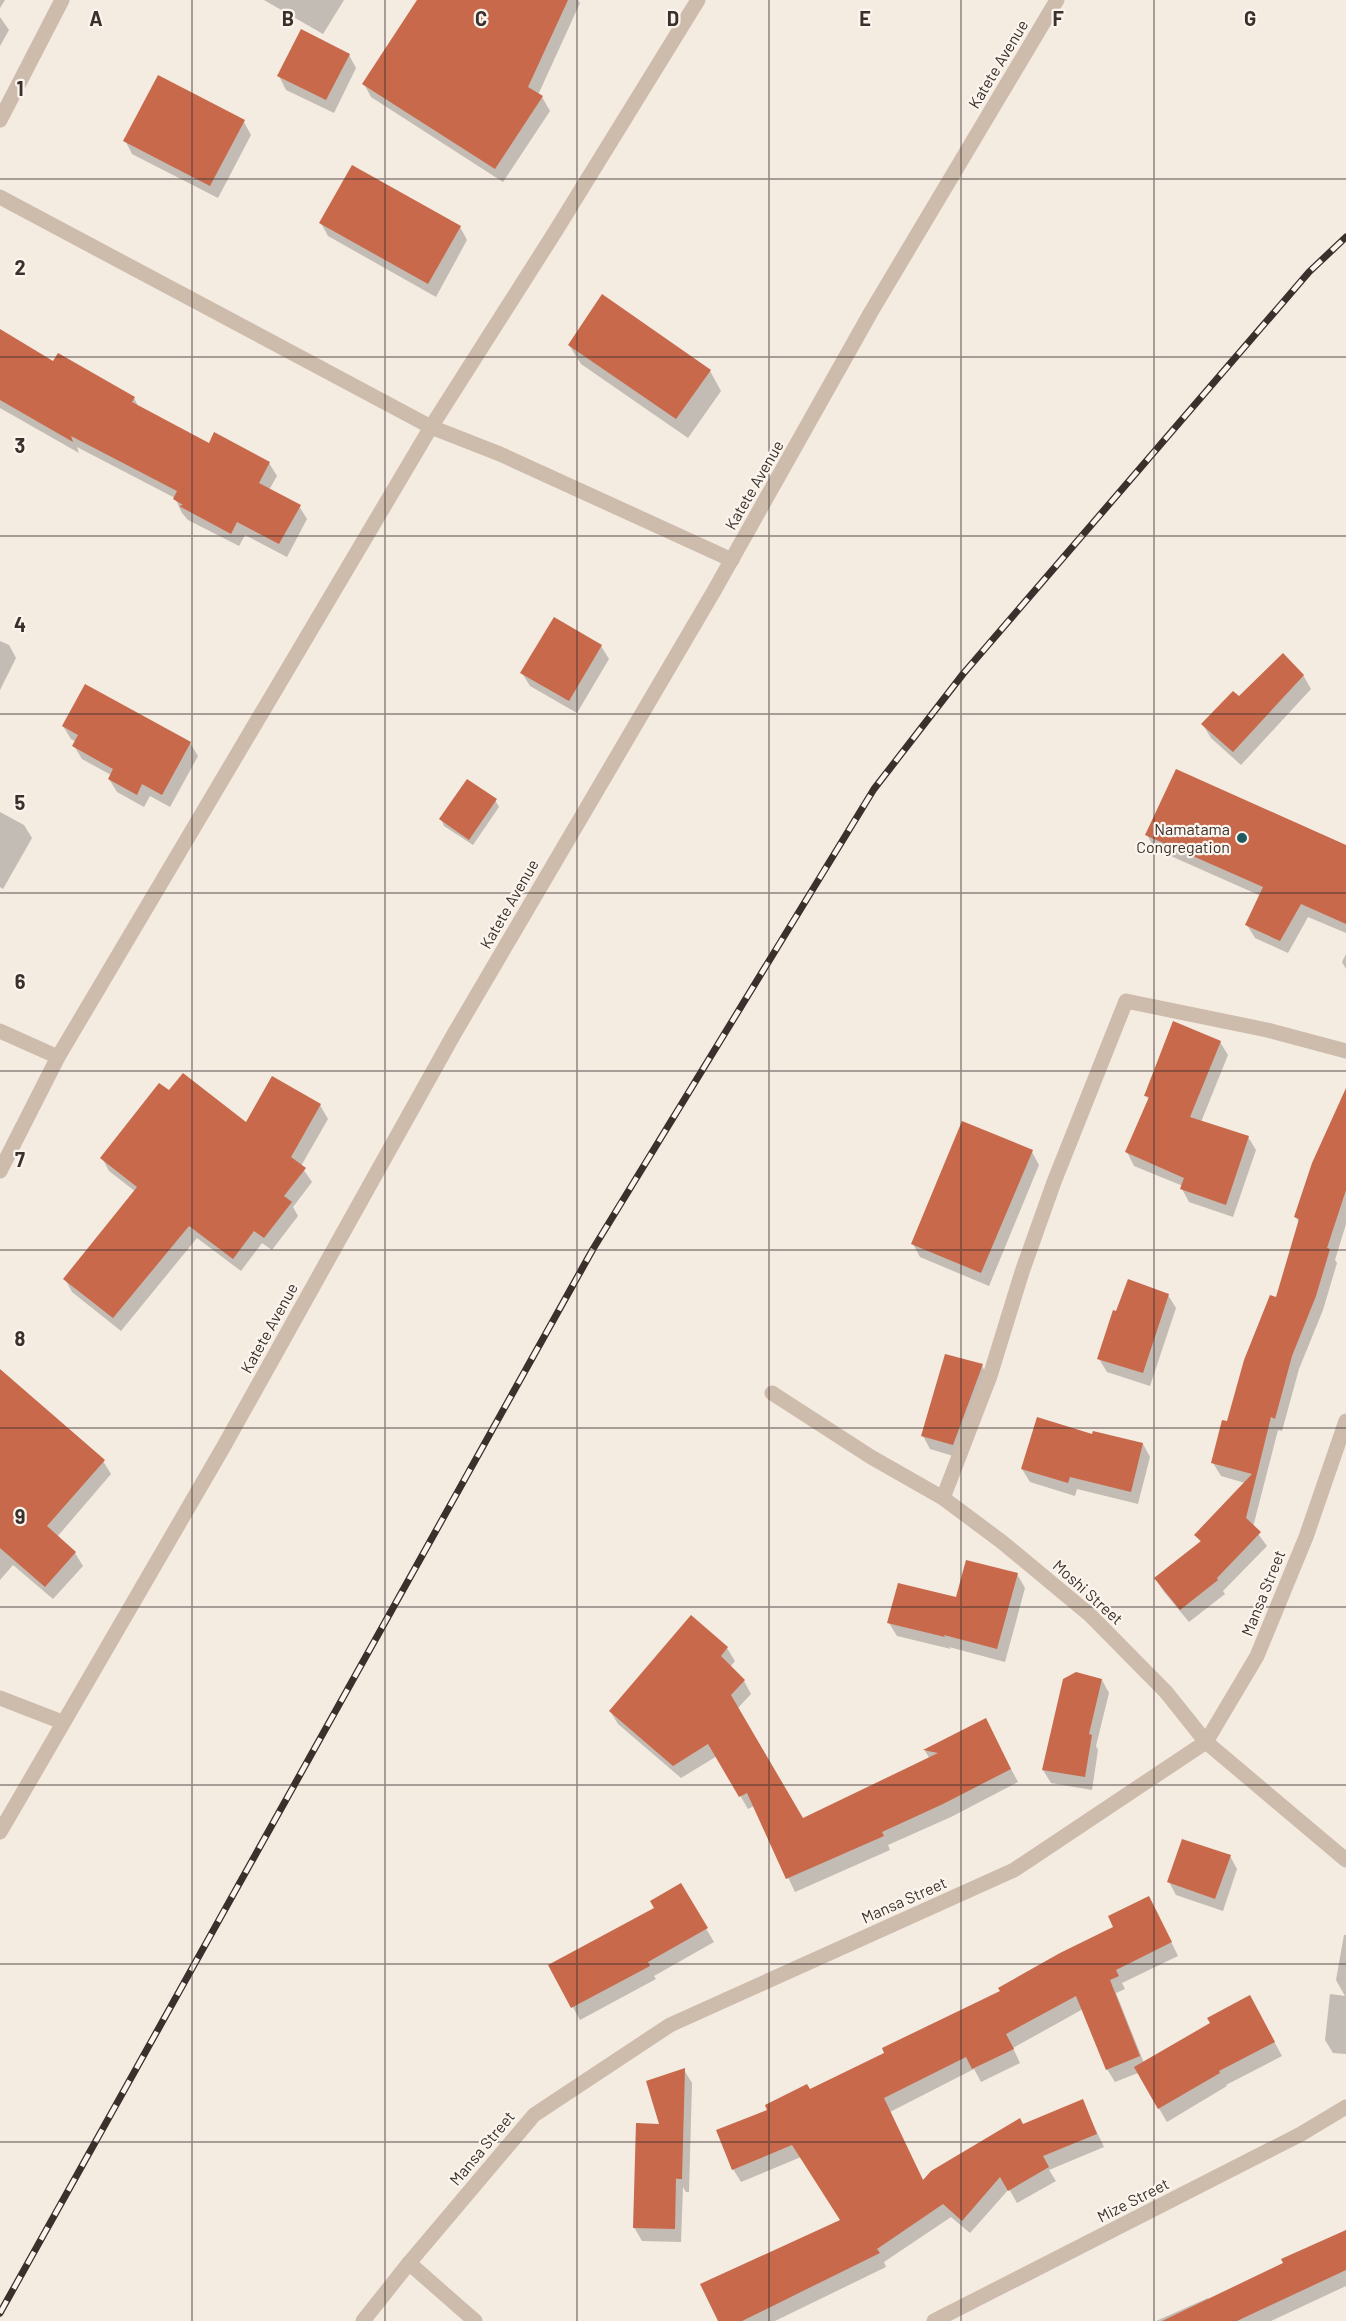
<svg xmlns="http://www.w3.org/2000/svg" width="1346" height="2321" font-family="Barlow,sans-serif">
<rect width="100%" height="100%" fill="#f4ebe1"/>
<g fill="#0003">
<polygon points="0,0 5,0 0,8"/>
<polygon points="264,0 344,0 323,34"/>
<polygon points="418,0 578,0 580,3 538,95 542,97 550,111 503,182 371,97 364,84"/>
<polygon points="0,17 9,30 0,46"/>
<polygon points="349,55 356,68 334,113 286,90 279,76"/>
<polygon points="244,122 251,135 218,198 132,154 125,140"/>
<polygon points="321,223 460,227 467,240 436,297 328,236"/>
<polygon points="0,330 54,363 134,398 139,408 210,445 269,463 277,476 269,490 299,506 307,519 287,557 245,535 239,546 188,520 182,513 175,498 77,447 79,453 0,408"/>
<polygon points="569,345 710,371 721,391 688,438 581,364"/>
<polygon points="0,641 9,645 16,658 0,690"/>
<polygon points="601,646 609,659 577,713 530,686 522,673"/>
<polygon points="1303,675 1311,689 1241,765 1211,738 1203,725 1239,699"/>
<polygon points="63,726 190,743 198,756 170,807 150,796 144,807 117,792 109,779 111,775 82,759 74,746 76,742 71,739"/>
<polygon points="495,800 499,807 473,845 444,826 441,819"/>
<polygon points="0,812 24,825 32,838 3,889 0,887"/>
<polygon points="1147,835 1346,847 1346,933 1308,917 1288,953 1255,938 1247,925 1261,896 1155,849"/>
<polygon points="1346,954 1346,969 1342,962"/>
<polygon points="1220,1042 1228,1055 1201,1122 1248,1137 1256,1150 1233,1217 1189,1202 1182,1189 1183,1186 1134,1166 1127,1152 1149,1101 1146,1095"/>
<polygon points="169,1092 246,1124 320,1105 328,1119 301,1166 312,1182 293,1207 298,1216 272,1250 262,1243 241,1271 197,1238 121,1331 72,1292 65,1279 136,1192 109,1171 102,1158"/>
<polygon points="1346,1115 1346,1224 1335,1260 1337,1263 1323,1310 1299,1369 1282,1431 1278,1430 1253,1527 1267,1546 1223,1591 1225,1594 1189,1622 1164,1592 1156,1579 1201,1543 1196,1535 1245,1483 1221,1476 1213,1463 1277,1299 1299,1223 1296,1217"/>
<polygon points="1032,1152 1039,1165 989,1286 920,1257 913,1244"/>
<polygon points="1168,1295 1176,1308 1150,1386 1107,1372 1099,1359"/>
<polygon points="982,1366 989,1379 960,1458 930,1449 923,1436"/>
<polygon points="0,1376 103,1461 111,1474 57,1537 75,1553 83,1566 53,1599 13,1565 0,1580"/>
<polygon points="1093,1436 1143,1444 1150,1457 1138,1504 1077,1489 1075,1496 1030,1482 1022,1469"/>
<polygon points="1017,1574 1025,1588 1005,1662 949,1647 951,1649 897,1636 889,1623 957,1599"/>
<polygon points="727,1648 735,1661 730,1667 744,1681 751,1694 737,1709 802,1820 930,1759 925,1751 985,1720 1018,1782 951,1817 888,1845 890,1850 795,1892 754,1806 748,1809 717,1756 681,1778 618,1724 610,1711"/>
<polygon points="1102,1680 1109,1693 1096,1746 1098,1750 1092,1790 1051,1783 1043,1770"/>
<polygon points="1230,1856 1237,1869 1223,1911 1176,1895 1169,1882"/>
<polygon points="680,1885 714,1942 654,1976 656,1979 580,2020 550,1966 656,1909"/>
<polygon points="1156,1911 1178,1956 1122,1983 1125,1989 1116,1993 1144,2063 1257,2010 1282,2056 1226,2085 1227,2086 1167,2122 1138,2073 1115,2082 1107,2069 1083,2009 1013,2048 1020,2063 981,2082 974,2069 890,2112 924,2182 1023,2126 1082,2101 1104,2147 1049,2170 1056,2181 1017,2203 1009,2189 970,2233 951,2217 884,2262 886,2267 775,2321 719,2321 842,2221 801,2157 741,2182 733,2169 770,2111 886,2054"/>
<polygon points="1344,1935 1346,1935 1346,2054 1333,2053 1325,2040 1330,1994 1345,1996 1336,1980"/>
<polygon points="684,2070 692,2083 689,2192 686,2192 683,2187 681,2242 642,2241 634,2227 661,2125"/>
<polygon points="1346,2232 1346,2286 1271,2321 1156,2321 1208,2298 1209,2300"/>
</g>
<g fill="#c8694b">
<polygon points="417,0 568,0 528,87 543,96 495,169 362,84"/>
<polygon points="301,29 350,54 326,100 277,76"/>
<polygon points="158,75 245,120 210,186 123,141"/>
<polygon points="352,165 461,226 428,284 319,223"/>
<polygon points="602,294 711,370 676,419 568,345"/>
<polygon points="0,329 53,361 58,353 135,397 132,402 209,443 214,432 270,462 259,483 301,505 279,544 237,522 231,534 179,506 183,505 173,499 177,491 71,436 73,442 0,400"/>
<polygon points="554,617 602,645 569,701 520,673"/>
<polygon points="1283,653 1304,675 1233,752 1201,724 1233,691 1239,696"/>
<polygon points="85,684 191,742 162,795 142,784 137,795 108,779 113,769 72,746 78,735 62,726"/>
<polygon points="1176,769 1346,845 1346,924 1301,904 1280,941 1245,925 1263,887 1145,835"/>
<polygon points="467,779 497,799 469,840 439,819"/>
<polygon points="1173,1021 1221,1041 1190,1117 1249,1136 1226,1205 1180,1189 1184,1178 1125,1152 1149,1097 1144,1096"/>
<polygon points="183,1073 246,1122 272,1076 321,1104 291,1157 306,1168 284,1196 292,1202 264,1238 254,1231 233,1259 189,1226 113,1318 63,1279 137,1187 100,1158 159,1083 169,1090"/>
<polygon points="1346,1088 1346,1190 1327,1248 1330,1249 1316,1296 1292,1356 1275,1419 1271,1417 1246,1518 1261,1532 1217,1578 1218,1580 1180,1610 1154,1578 1201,1541 1194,1535 1252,1474 1211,1463 1222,1420 1227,1421 1244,1360 1270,1295 1276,1297 1299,1219 1294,1217 1312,1163"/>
<polygon points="962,1121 1033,1150 981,1273 911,1244"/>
<polygon points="1128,1279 1169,1294 1143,1373 1097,1359 1113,1310 1116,1311"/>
<polygon points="945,1354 983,1364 953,1445 921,1436"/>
<polygon points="0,1369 105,1460 47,1526 76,1552 45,1587 0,1548"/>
<polygon points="1037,1417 1092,1434 1093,1431 1143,1443 1131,1492 1070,1477 1068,1483 1021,1469"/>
<polygon points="966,1560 1018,1573 997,1649 944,1635 945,1637 887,1623 898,1583 956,1597"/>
<polygon points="691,1615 728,1647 721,1656 745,1680 731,1695 803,1818 938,1753 923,1750 986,1718 1011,1769 943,1804 882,1832 884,1836 786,1879 747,1793 739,1797 708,1744 673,1766 609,1711"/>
<polygon points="1076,1672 1102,1679 1089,1734 1092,1735 1085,1777 1042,1770 1063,1679"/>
<polygon points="1182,1839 1231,1855 1215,1899 1167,1882"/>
<polygon points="681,1883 708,1928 648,1962 650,1966 571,2008 548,1965 654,1908 650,1901"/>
<polygon points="1149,1896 1172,1942 1116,1970 1119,1976 1110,1980 1140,2056 1106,2070 1076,1996 1006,2034 1014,2049 972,2069 966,2057 884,2098 923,2180 931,2171 1020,2118 1023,2124 1083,2099 1097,2134 1043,2156 1049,2167 1008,2191 1000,2177 962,2221 943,2204 877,2249 880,2253 742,2321 718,2321 700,2284 840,2220 792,2145 732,2170 716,2130 767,2110 765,2105 807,2084 810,2089 884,2053 882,2048 1000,1991 998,1988 1060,1953 1113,1927 1108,1916"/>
<polygon points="1250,1995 1275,2042 1219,2071 1220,2073 1158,2109 1134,2067 1210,2023 1207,2018"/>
<polygon points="685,2068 682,2179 677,2179 676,2178 675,2229 633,2228 636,2123 659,2124 646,2081"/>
<polygon points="1346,2230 1346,2270 1237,2321 1162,2321 1283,2263 1281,2259"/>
</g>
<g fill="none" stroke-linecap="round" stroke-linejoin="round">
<g stroke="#cdbbac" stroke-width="15">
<polyline points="698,0 555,232 431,427 500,454 732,560"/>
<polyline points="0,120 62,0"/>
<polyline points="0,197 431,427 58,1057 0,1171"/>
<polyline points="0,1031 58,1057"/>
<polyline points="772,1393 871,1457 943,1498 1002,1542 1090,1615 1166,1692 1206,1742 1346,1860"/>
<polyline points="943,1498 990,1376 1022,1272 1054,1182 1126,1001 1267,1030 1346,1051"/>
<polyline points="0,1698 62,1722"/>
<polyline points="409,2263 475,2321"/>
<polyline points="363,2321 409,2263 534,2115 670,2025 1014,1870 1206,1742 1257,1656 1306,1537 1346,1421"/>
<polyline points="934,2321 1301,2134 1346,2107"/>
</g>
<polyline stroke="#cdbbac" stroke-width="15" points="0,1832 224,1446 454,1034 714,591 871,312 1057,0"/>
<defs>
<polyline id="rail" points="0,2313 593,1249 874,789 963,674 1309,272 1346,237"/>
</defs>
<use href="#rail" stroke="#3b302b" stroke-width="7"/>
<use href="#rail" stroke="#fbf5ee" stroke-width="4.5" stroke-dasharray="14" stroke-linecap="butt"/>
</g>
<path fill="none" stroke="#3b302b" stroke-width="1.5" stroke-opacity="0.55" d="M192,0V2321M385,0V2321M577,0V2321M769,0V2321M961,0V2321M1154,0V2321M0,179H1346M0,357H1346M0,536H1346M0,714H1346M0,893H1346M0,1071H1346M0,1250H1346M0,1428H1346M0,1607H1346M0,1785H1346M0,1964H1346M0,2142H1346"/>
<circle fill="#1f5a5e" stroke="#fbf5ee" stroke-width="2" cx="1242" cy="838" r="6"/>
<g text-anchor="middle" stroke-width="4.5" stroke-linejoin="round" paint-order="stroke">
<g font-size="16" fill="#3b302b" stroke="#fbf5ee">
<text transform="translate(998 64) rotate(-59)" y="6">Katete Avenue</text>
<text transform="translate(754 485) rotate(-60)" y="6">Katete Avenue</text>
<text transform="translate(509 904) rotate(-60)" y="6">Katete Avenue</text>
<text transform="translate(269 1328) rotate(-61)" y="6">Katete Avenue</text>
<text transform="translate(1088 1592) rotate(42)" y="6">Moshi Street</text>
<text transform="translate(1263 1593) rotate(-68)" y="6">Mansa Street</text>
<text transform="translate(904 1900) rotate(-24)" y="6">Mansa Street</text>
<text transform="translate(482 2148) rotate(-50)" y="6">Mansa Street</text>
<text transform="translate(1133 2200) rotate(-27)" y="6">Mize Street</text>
</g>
<g font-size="16" fill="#3b302b" stroke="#fbf5ee" text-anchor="end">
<text x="1230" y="835">Namatama<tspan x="1230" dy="18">Congregation</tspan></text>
</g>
</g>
<g font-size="20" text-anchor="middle" font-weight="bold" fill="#3b302b" stroke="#fbf5ee" stroke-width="4.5" stroke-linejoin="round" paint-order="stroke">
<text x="96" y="26">A</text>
<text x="288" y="26">B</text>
<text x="481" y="26">C</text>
<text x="673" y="26">D</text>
<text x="865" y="26">E</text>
<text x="1058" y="26">F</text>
<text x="1250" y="26">G</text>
<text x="20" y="96">1</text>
<text x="20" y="275">2</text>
<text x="20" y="453">3</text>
<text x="20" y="632">4</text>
<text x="20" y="810">5</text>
<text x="20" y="989">6</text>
<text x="20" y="1167">7</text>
<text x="20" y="1346">8</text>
<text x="20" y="1524">9</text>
</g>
</svg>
